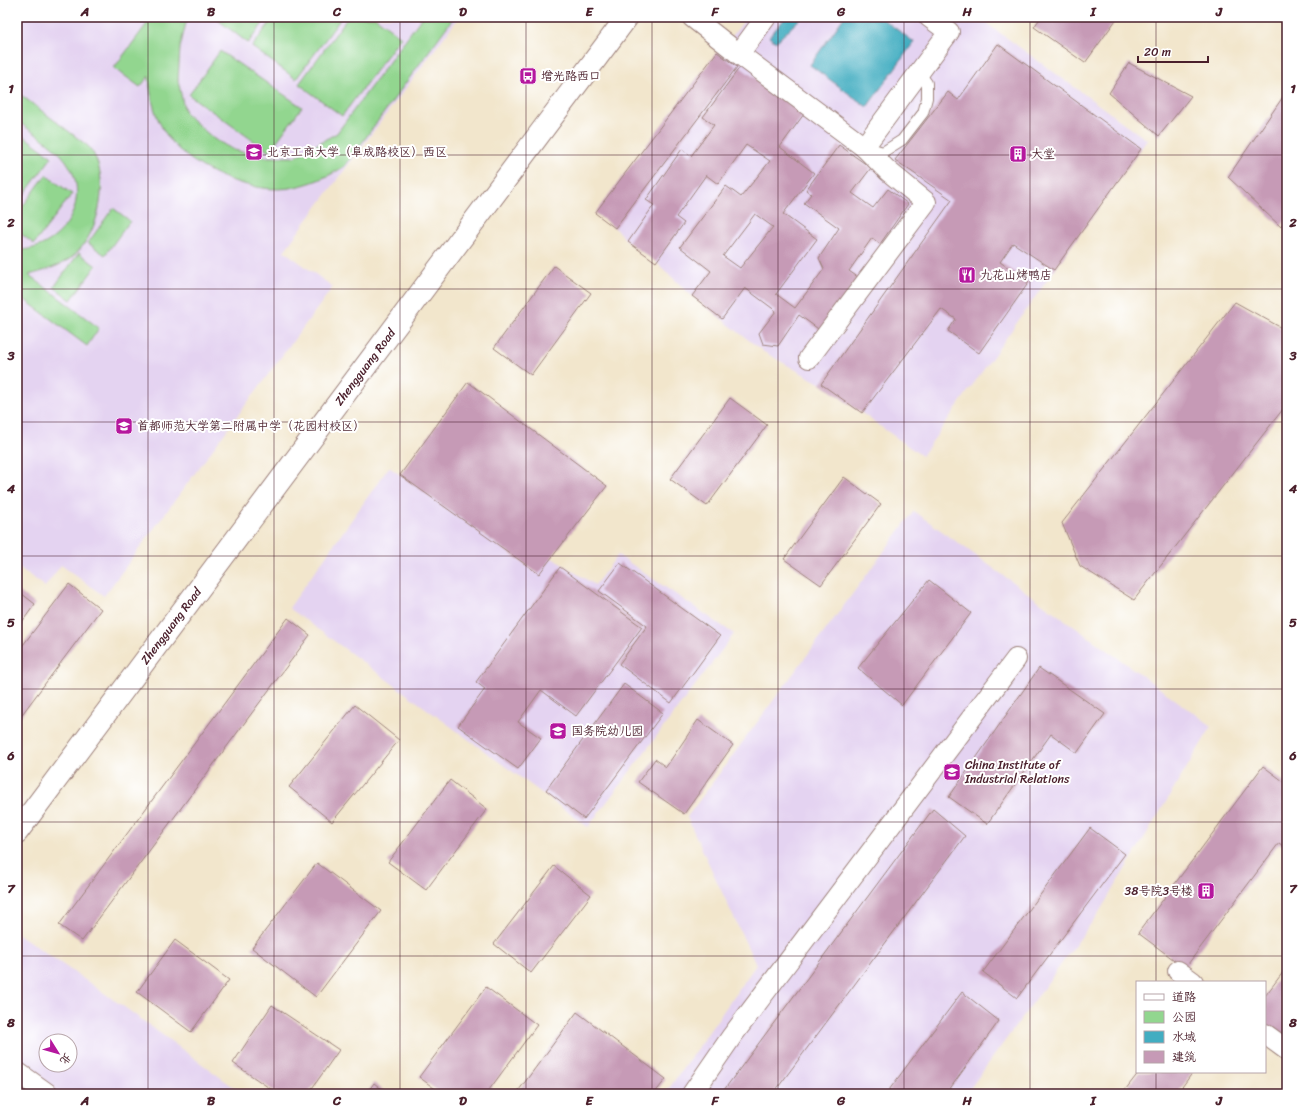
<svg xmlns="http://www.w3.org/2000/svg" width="1304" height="1111" font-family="Sriracha,'LXGW WenKai TC',sans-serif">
<rect width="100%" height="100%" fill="#fff"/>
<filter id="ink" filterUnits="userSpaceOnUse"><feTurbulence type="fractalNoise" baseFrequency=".025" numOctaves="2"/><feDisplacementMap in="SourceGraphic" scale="8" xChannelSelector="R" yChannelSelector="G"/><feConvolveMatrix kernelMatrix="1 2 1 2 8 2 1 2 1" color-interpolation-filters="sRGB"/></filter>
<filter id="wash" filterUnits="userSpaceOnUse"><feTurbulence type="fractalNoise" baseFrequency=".012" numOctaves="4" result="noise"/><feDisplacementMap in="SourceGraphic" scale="16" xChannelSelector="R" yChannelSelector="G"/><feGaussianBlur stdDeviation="0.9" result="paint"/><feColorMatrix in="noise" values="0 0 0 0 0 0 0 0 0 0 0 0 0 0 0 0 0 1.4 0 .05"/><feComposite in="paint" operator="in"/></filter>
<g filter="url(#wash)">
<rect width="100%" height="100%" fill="#f2e6cc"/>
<g fill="#e4d3f1" fill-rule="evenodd">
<polygon points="17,17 459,17 284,251 333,287 104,596 61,565 45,587 17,566"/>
<polygon points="747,17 978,17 1147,140 922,456 821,384 764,352 692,296 656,262 628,242 615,228 595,213 717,52 727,43"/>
<polygon points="389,467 538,574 552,558 595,585 618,555 734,634 588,827 289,608"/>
<polygon points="914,511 1212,726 1098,914 966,1094 665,1094 756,965 687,817"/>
<path d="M17,933L127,1009L243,1094H17ZM46,1041H70V1065H46Z"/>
</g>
<g fill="#92d68f" stroke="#6e7a5d">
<path d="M152,17H191L186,23L180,48L178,80L185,113L214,139L234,150L265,157H294L337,133L422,17H454L345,166C330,176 313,183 295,187C254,197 185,168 164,131C154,114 150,95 149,76L140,87L114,68Z"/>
<polygon points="214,17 268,17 248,43"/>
<polygon points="274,17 342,17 296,79 252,47"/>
<polygon points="348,17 375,17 401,37 342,116 299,84"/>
<polygon points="220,51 302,107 269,152 189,95"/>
<path d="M17,92L88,146C113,174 100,236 71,258C58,267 44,271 29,275L99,328L87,346L17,294V250C59,251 91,205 70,167C59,147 35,134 17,121Z"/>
<polygon points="17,131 52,157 17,204"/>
<polygon points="46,175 72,194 34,244 17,231 17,214"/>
<polygon points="113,208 130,221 105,255 88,243"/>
<polygon points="79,253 96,266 71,300 54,287"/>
</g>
<g fill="#42adc1" stroke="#466676">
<polygon points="786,17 802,17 776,42 769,37"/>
<polygon points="844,17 880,17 914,42 867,107 810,65"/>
</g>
<g id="blocks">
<g fill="#c69ab6" fill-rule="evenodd">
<polygon points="1041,17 1118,17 1085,63 1034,27"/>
<polygon points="998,44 1141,149 1054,270 1013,243 1000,262 1029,282 979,353 948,331 956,319 941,309 862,413 821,384 952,200 895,160 948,92 958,100"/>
<polygon points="717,52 737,67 615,228 595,213"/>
<polygon points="1129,63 1191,96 1159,136 1109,93"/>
<path d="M740,67L804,114L780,147L814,173L783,214L817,239L776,294L795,308L824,269L819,258L839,228L804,203L811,194L806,190L839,145L871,168L852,193L873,208L888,189L908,204L880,244L872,238L849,271L859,278L821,331L799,315L778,346L763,344L759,333L776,311L745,288L722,319L692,296L711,271L680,247L726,186L741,197L770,161L746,145L718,184L706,175L676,217L684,223L656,262L628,242L654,205L646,200L682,149L691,156L714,125L703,117ZM755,214L773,227L740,268L723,256Z"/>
<polygon points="1287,91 1287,218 1281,227 1228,177"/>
<polygon points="554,266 591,293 531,375 494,348"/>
<polygon points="1235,302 1287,331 1287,404 1134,600 1080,566 1062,523"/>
<polygon points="468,382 607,486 539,574 400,475"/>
<polygon points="730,398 767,425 707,506 670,479"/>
<polygon points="844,477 881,504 821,585 784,559"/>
<polygon points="620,563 720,636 671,703 619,664 647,626 599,591"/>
<polygon points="560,567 642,627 576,716 541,690 518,722 541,738 518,769 458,726 485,689 476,682"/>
<polygon points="929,580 971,613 902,705 858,668"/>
<polygon points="69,584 101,609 17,721 17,653"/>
<polygon points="17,590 35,604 17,629"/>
<polygon points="288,618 310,635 82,941 59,925"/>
<polygon points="1039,668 1105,714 1077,753 1051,734 987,824 949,797"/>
<polygon points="624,684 663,713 584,819 546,790"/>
<polygon points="355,705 399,740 332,822 289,787"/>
<polygon points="698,720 733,745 684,814 638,782 655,759 666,767"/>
<polygon points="1263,766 1287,784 1287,849 1279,843 1185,968 1138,933"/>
<polygon points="450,780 487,809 426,890 388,862"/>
<polygon points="933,809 965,836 773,1094 721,1094"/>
<polygon points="1090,828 1125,854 1017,998 983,972"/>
<polygon points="317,863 381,911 316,997 252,948"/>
<polygon points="554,866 591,895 531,973 494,944"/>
<polygon points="175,940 229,980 191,1032 137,992"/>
<polygon points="1287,967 1287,1044 1265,1027 1265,996"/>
<polygon points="486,987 537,1025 486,1094 442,1094 419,1077"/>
<polygon points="962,992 999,1021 946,1094 886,1094"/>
<polygon points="272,1005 339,1050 308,1094 278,1094 233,1063"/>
<polygon points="577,1012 666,1079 654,1094 516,1094"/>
<polygon points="1139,1072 1193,1072 1177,1094 1122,1094"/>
<polygon points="374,1083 388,1094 366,1094"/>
</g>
</g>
</g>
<g filter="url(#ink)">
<use href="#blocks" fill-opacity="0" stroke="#9e827c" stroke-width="1"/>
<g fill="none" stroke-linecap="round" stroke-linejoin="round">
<defs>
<polyline id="service" points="870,148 883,152 902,140 923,113 927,98 927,83 919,72"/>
<g id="minor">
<polyline points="692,17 739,54 864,147 949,32 929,17"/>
<polyline points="739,54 766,17"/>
<polyline points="809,358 926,202 888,171 864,147"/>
<polyline points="1178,971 1193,982"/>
<polyline points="1265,1034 1287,1050"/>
<polyline points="17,1072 48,1094"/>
<polyline points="692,1094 732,1036 1016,659"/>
</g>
<polyline id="tertiary" points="17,832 627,17"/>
</defs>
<use href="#service" stroke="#9e827c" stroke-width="12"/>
<use href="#minor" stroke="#9e827c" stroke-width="22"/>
<use href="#tertiary" stroke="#9e827c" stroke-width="24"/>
<use href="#service" stroke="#fff" stroke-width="10"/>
<use href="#minor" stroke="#fff" stroke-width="20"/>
<use href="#tertiary" stroke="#fff" stroke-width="22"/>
</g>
</g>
<path fill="none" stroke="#4a1f2b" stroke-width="1" stroke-opacity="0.55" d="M148,17V1094M274,17V1094M400,17V1094M526,17V1094M652,17V1094M778,17V1094M904,17V1094M1030,17V1094M1156,17V982M17,155H1287M17,289H1287M17,422H1287M17,556H1287M17,689H1287M17,822H1287M17,956H1287M1156,1072V1094"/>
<defs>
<symbol id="bus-square" viewBox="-11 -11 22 22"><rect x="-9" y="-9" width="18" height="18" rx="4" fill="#b5179e" stroke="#fff"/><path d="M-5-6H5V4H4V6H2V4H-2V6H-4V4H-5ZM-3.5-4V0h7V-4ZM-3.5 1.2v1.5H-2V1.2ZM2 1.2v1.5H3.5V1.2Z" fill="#fff"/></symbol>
<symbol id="university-square" viewBox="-11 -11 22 22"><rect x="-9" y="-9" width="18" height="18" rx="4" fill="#b5179e" stroke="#fff"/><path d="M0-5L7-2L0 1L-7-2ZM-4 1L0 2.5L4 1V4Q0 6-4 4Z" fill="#fff"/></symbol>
<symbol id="building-square" viewBox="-11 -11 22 22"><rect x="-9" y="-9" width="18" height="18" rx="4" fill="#b5179e" stroke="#fff"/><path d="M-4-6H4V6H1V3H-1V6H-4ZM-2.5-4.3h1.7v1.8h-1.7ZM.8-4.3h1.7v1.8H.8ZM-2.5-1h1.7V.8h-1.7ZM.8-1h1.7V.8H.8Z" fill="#fff"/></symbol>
<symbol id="restaurant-square" viewBox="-11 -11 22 22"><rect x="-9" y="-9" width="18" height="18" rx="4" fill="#b5179e" stroke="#fff"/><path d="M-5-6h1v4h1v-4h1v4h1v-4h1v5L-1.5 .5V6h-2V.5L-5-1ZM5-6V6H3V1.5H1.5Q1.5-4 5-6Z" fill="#fff"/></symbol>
<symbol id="school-square" viewBox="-11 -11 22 22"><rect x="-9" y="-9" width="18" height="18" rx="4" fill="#b5179e" stroke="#fff"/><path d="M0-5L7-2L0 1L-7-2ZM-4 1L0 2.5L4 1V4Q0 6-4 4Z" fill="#fff"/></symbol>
</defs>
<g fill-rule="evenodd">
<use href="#bus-square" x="518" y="66" width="20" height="20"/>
<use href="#university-square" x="244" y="142" width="20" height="20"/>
<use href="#building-square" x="1008" y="144" width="20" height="20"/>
<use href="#restaurant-square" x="957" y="265" width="20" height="20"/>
<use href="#school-square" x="114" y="416" width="20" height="20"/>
<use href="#school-square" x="548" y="721" width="20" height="20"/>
<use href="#university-square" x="942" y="762" width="20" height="20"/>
<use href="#building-square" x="1196" y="881" width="20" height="20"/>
</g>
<g text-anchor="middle" stroke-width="4" stroke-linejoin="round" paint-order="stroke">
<g font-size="12" fill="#4a1f2b" stroke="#fff" text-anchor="start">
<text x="541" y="80">增光路西口</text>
<text x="267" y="156">北京工商大学（阜成路校区）西区</text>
<text x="1031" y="158">大堂</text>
<text x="980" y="279">九花山烤鸭店</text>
<text x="137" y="430">首都师范大学第二附属中学（花园村校区）</text>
<text x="571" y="735">国务院幼儿园</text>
<text x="965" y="769">China Institute of<tspan x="965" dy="14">Industrial Relations</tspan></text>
<text x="1193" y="895" text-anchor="end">38号院3号楼</text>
</g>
<g font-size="12" fill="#4a1f2b" stroke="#fff">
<text transform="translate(365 367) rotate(-53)" y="4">Zhengguang Road</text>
<text transform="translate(171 626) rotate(-53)" y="4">Zhengguang Road</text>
</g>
</g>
<rect width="1304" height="1111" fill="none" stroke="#fff" stroke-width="44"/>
<rect x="1136" y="981" width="130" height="92" fill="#ffffff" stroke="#b7a5aa"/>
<rect x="1144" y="994" width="20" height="6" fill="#ffffff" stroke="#b7a5aa"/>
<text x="1172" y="1001" font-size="12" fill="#4a1f2b">道路</text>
<rect x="1144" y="1011" width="20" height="12" fill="#92d68f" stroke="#b7a5aa"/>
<text x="1172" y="1021" font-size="12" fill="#4a1f2b">公园</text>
<rect x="1144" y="1031" width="20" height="12" fill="#42adc1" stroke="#b7a5aa"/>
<text x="1172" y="1041" font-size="12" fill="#4a1f2b">水域</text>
<rect x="1144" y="1051" width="20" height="12" fill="#c69ab6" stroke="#b7a5aa"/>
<text x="1172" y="1061" font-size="12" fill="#4a1f2b">建筑</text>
<g transform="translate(58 1053) rotate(127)"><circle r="19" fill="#ffffff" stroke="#b7a5aa"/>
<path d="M0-3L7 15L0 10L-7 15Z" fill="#b5179e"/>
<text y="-6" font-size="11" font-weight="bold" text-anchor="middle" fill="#4a1f2b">北</text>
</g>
<path d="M1138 56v6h70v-6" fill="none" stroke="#4a1f2b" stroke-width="2"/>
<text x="1144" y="56" font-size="12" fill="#4a1f2b" stroke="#ffffff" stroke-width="3" paint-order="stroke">20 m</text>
<rect x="22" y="22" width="1260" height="1067" fill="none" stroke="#4a1f2b" stroke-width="1.5"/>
<g font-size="13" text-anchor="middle" font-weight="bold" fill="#4a1f2b">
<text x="85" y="16">A</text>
<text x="211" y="16">B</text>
<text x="337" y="16">C</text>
<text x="463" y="16">D</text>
<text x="589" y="16">E</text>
<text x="715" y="16">F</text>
<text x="841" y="16">G</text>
<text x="967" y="16">H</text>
<text x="1093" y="16">I</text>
<text x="1219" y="16">J</text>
<text x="11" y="93">1</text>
<text x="1293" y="93">1</text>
<text x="11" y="227">2</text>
<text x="1293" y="227">2</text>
<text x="11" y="360">3</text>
<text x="1293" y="360">3</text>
<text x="11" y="493">4</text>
<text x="1293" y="493">4</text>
<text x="11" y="627">5</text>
<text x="1293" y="627">5</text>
<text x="11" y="760">6</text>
<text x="1293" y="760">6</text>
<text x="11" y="893">7</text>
<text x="1293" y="893">7</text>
<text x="11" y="1027">8</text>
<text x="1293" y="1027">8</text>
<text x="85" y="1105">A</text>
<text x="211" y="1105">B</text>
<text x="337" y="1105">C</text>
<text x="463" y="1105">D</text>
<text x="589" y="1105">E</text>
<text x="715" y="1105">F</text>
<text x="841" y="1105">G</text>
<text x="967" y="1105">H</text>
<text x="1093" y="1105">I</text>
<text x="1219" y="1105">J</text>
</g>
</svg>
